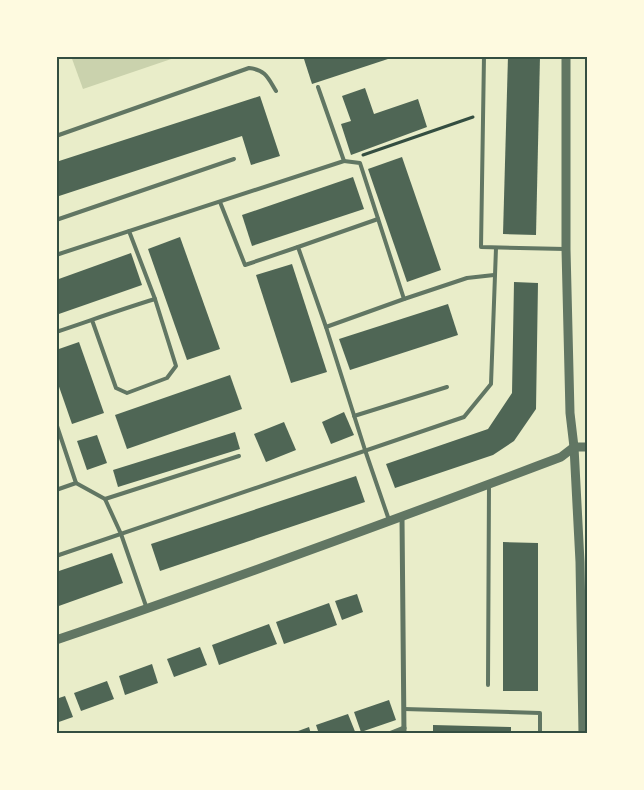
<svg xmlns="http://www.w3.org/2000/svg" width="644" height="790" font-family="Montserrat,sans-serif">
<rect width="100%" height="100%" fill="#e9edc9"/>
<polygon fill="#cad2ad" points="71,56 180,56 83,89"/>
<g fill="#4f6655">
<polygon points="303,56 394,56 394,57 312,84"/>
<polygon points="508,56 540,56 536,235 503,234"/>
<rect x="585" y="77" width="3" height="302"/>
<polygon points="365,88 374,114 418,99 427,127 351,155 341,124 351,121 342,96"/>
<polygon points="260,96 280,156 251,165 242,136 56,197 56,162"/>
<polygon points="402,157 441,270 407,282 368,169"/>
<polygon points="353,177 364,209 252,246 242,215"/>
<polygon points="180,237 220,349 187,360 148,249"/>
<polygon points="131,253 142,285 56,315 56,280"/>
<polygon points="292,264 327,372 291,383 256,275"/>
<polygon points="514,282 538,283 536,409 514,441 493,455 395,488 386,464 488,429 512,393"/>
<polygon points="448,304 458,335 350,370 339,339"/>
<polygon points="79,342 104,413 72,424 56,378 56,350"/>
<polygon points="230,375 242,409 127,449 115,415"/>
<polygon points="344,412 354,435 331,444 322,422"/>
<polygon points="284,422 296,450 266,462 254,434"/>
<polygon points="235,432 240,449 118,487 113,470"/>
<polygon points="97,435 107,463 87,470 77,441"/>
<polygon points="356,476 365,502 160,571 151,544"/>
<polygon points="503,542 538,543 538,691 503,691"/>
<polygon points="112,553 123,583 56,607 56,572"/>
<polygon points="357,594 363,612 342,620 335,601"/>
<polygon points="329,603 337,625 284,644 276,622"/>
<polygon points="269,624 277,644 219,665 212,645"/>
<polygon points="200,647 207,665 174,677 167,659"/>
<polygon points="152,664 158,683 125,695 119,676"/>
<polygon points="107,681 114,699 81,711 74,693"/>
<polygon points="65,696 73,717 56,723 56,699"/>
<polygon points="389,700 396,720 361,732 354,712"/>
<polygon points="348,714 356,734 319,734 316,725"/>
<polygon points="433,725 511,727 511,734 433,734"/>
<polygon points="309,727 311,734 290,734"/>
</g>
<g fill="none" stroke-linecap="round" stroke-linejoin="round">
<polyline stroke="#344e41" stroke-width="3" points="363,155 473,117"/>
<g stroke="#617663" stroke-width="4">
<polyline points="484,56 481,247 565,249"/>
<path d="M56,136L249,68C266,70 268,78 276,91"/>
<polyline points="344,161 360,163 404,299 467,278 494,275"/>
<polyline points="220,202 245,265 298,247"/>
<polyline points="378,219 298,247 326,327 404,299"/>
<polyline points="56,220 234,159"/>
<polyline points="129,231 155,299"/>
<polyline points="56,255 344,161 318,87"/>
<polyline points="326,327 365,450 389,520"/>
<path d="M56,332C89,321 122,309 155,299L176,366L167,378L127,393L116,388L92,320"/>
<polyline points="354,416 447,387"/>
<polyline points="56,423 76,483 105,499 121,534 147,609"/>
<polyline points="56,490 76,483"/>
<polyline points="105,499 239,456"/>
<polyline points="56,556 464,417 491,384 496,248"/>
<polyline points="488,685 489,484"/>
<polyline points="404,709 540,713 540,732"/>
</g>
<g stroke="#617663" stroke-width="5">
<polyline points="402,518 404,734"/>
<polyline points="389,734 404,728"/>
</g>
<g stroke="#617663" stroke-width="9">
<polyline points="566,56 566,249 570,413 574,447 580,562 583,734"/>
<path d="M56,640C226,582 394,520 561,457L574,447H588"/>
</g>
</g>
<rect width="644" height="790" fill="none" stroke="#fefae0" stroke-width="115"/>
<rect x="58" y="58" width="528" height="674" fill="none" stroke="#344e41" stroke-width="2"/>
</svg>
